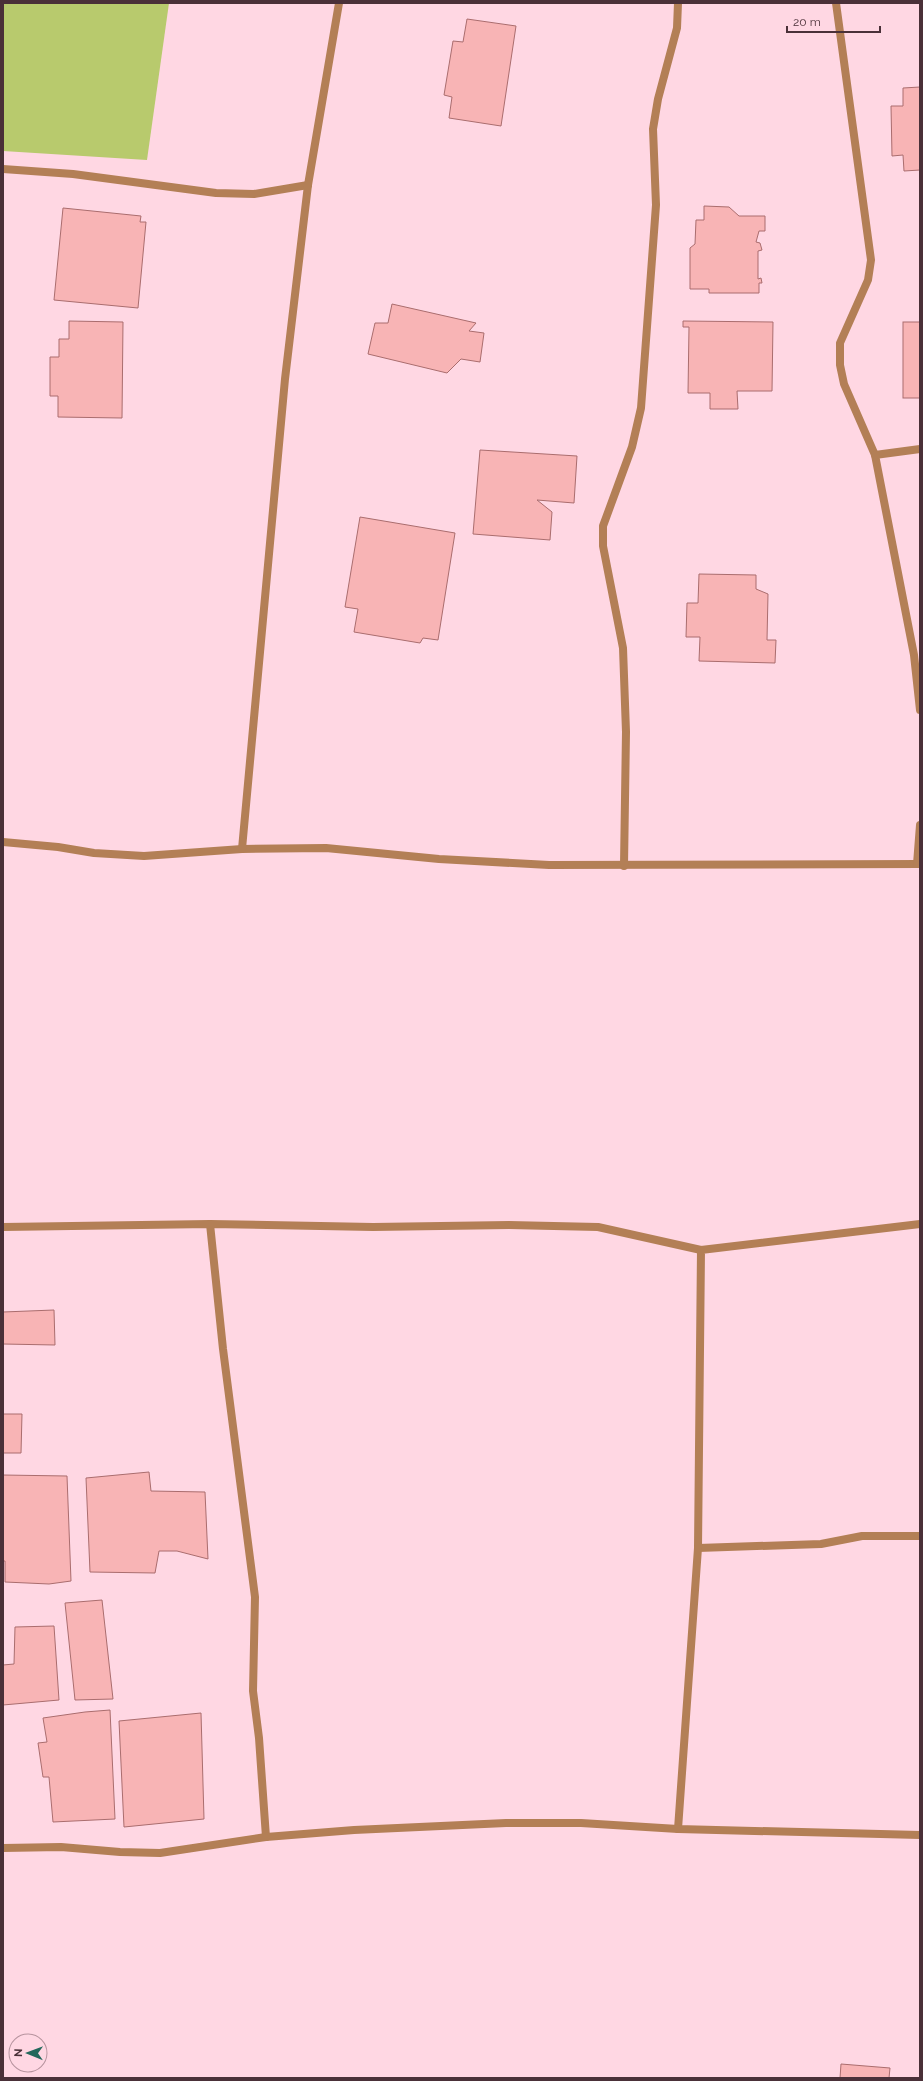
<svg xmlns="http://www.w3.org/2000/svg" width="923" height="2081" font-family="Raleway,sans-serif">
<rect width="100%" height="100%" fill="#ffd7e3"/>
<polygon fill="#b8ca6d" points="3,3 169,3 147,160 3,151"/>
<g fill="#f8b4b5" stroke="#aa6d6e">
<polygon points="467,19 516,26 501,126 449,118 452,97 444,95 453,41 463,42"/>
<polygon points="920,87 920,170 904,171 903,155 892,156 891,106 903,106 903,88"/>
<polygon points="704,206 729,207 739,216 765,216 765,231 759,231 756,242 760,243 762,250 758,251 758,279 761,278 762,283 759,283 759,293 709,293 709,289 690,289 690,248 695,244 696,220 704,220"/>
<polygon points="63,208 141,216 140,222 146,222 138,308 54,300"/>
<polygon points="392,304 476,323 469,331 484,333 480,362 461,359 447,373 368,354 375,323 388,323"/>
<polygon points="69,321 123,322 122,418 58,417 58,396 50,396 50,357 59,357 59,339 69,339"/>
<polygon points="683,321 773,322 772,391 737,391 738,409 710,409 710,393 688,393 689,327 683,327"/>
<rect x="903" y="322" width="17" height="76"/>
<polygon points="480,450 577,456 574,503 537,500 552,512 550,540 473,534"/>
<polygon points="360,517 455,533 438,640 423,638 420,643 354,632 358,609 345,607"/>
<polygon points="699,574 756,575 756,589 768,594 767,640 776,640 775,663 699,661 700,637 686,637 687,603 698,603"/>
<polygon points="54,1310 55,1345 3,1344 3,1312"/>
<polygon points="3,1414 22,1414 21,1453 3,1453"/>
<polygon points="149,1472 151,1491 205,1492 208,1559 177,1551 159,1551 155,1573 90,1572 86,1478"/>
<polygon points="3,1475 67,1476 71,1581 49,1584 5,1582 5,1561 3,1561"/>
<polygon points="102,1600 113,1699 75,1700 65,1603"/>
<polygon points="54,1626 59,1700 3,1705 3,1665 14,1664 15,1627"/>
<polygon points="110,1710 115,1819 53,1822 49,1777 43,1777 38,1743 47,1742 43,1718 85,1712"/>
<polygon points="201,1713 204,1819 124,1827 119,1721"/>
<polygon points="841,2064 890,2068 889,2078 840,2078"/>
</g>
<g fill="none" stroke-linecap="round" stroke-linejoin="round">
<g stroke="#b37f56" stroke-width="8">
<polyline points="836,3 871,260 868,280 840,343 840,365 844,384 875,455 914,655 920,710"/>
<polyline points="3,169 73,174 216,193 254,194 308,185"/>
<polyline points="875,455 920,449"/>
<polyline points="3,842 58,847 94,853 144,856 242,849 326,848 439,859 549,865 920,864"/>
<polyline points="242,849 285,379 308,185 339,3"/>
<polyline points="917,864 920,825"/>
<polyline points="624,866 626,732 623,648 603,546 603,526 632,447 641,408 656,205 653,129 658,99 677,28 678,3"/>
<polyline points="210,1224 223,1349 255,1597 253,1691 259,1738 266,1837"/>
<polyline points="3,1227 210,1224 373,1227 509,1225 598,1227 701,1250"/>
<polyline points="698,1548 821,1544 862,1536 920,1536"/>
<polyline points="678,1829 698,1548 701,1250 920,1224"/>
<polyline points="3,1848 61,1847 120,1852 160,1853 266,1837 354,1830 506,1823 581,1823 678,1829 920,1835"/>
</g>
</g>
<rect width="923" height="2081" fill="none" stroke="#4a3038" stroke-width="8"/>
<g transform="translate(28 2053) rotate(271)"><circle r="19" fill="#ffd7e3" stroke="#b7949f"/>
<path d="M0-3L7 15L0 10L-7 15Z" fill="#22685b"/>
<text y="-6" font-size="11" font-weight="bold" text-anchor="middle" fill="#4a3038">N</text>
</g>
<path d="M787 26v6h93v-6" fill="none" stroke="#4a3038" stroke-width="2"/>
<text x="793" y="26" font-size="12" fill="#4a3038" stroke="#ffd7e3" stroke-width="3" paint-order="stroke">20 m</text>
</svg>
